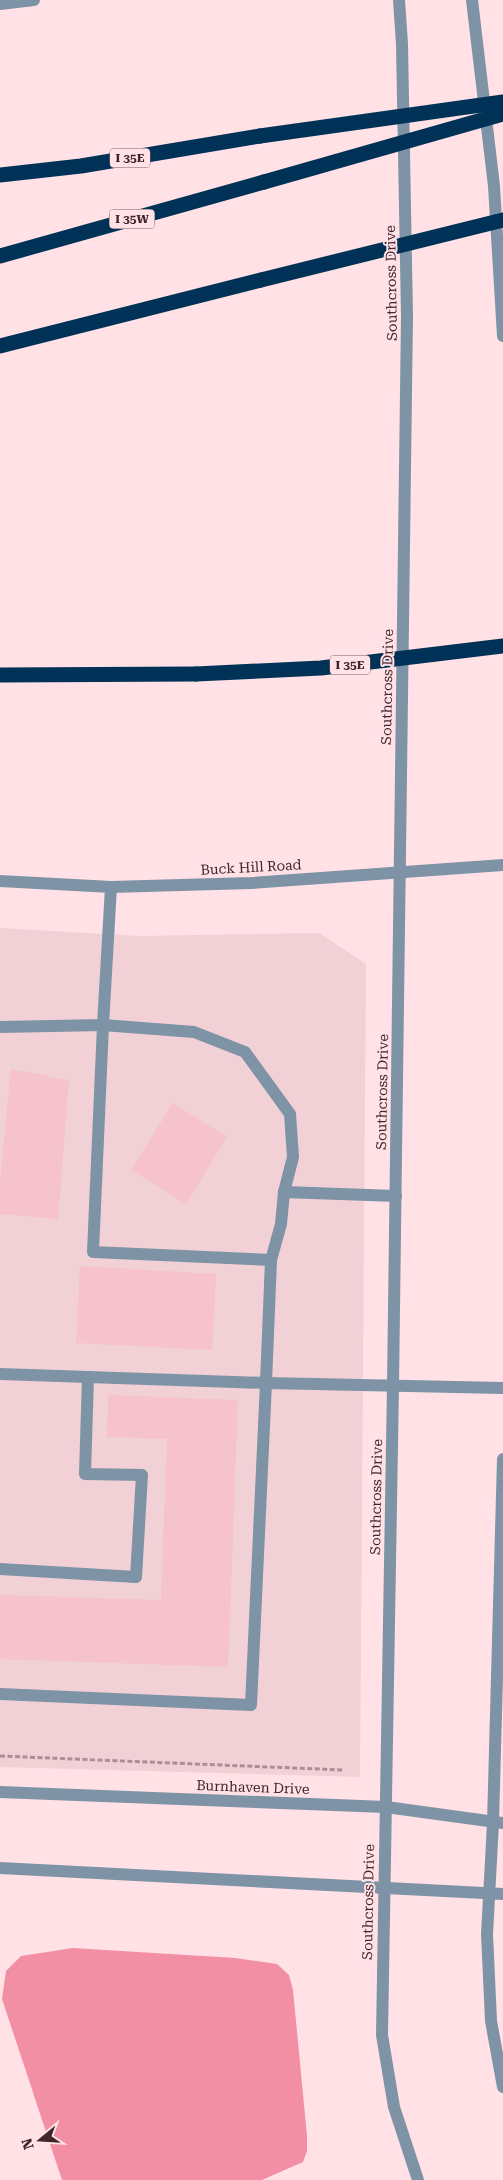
<svg xmlns="http://www.w3.org/2000/svg" width="503" height="2180" font-family="'Roboto Serif',serif">
<rect width="100%" height="100%" fill="#ffe1e6"/>
<polygon fill="#f1d1d6" points="0,928 139,936 319,933 366,964 360,1777 0,1767"/>
<polygon fill="#f28fa4" points="73,1948 235,1958 277,1964 289,1975 293,1990 307,2136 307,2151 303,2162 262,2180 62,2180 2,1999 6,1971 21,1956"/>
<g fill="#f6c2cb">
<polygon points="11,1069 69,1080 58,1219 0,1214 0,1182"/>
<polygon points="173,1103 227,1137 186,1204 131,1170"/>
<polygon points="80,1266 216,1274 212,1350 76,1343"/>
<polygon points="108,1395 238,1400 228,1667 0,1659 0,1595 161,1600 167,1439 107,1437"/>
</g>
<g fill="none" stroke-linecap="round" stroke-linejoin="round">
<polyline stroke="#ac8f95" stroke-width="3" stroke-dasharray="5 2.5" stroke-linecap="butt" points="0,1756 343,1770"/>
<g stroke="#7e93a6" stroke-width="12">
<polyline points="399,0 402,44 407,316 393,1386 382,2035 394,2107 418,2180"/>
<polyline points="472,0 494,186 503,336"/>
<polyline points="0,4 34,0"/>
<polyline points="0,881 111,887 251,883 503,865"/>
<polyline points="0,1027 103,1025 111,887"/>
<polyline points="271,1260 281,1224 284,1192 396,1196"/>
<polyline points="0,1374 266,1383 271,1260 93,1252 103,1025 194,1032 245,1052 290,1114 293,1157 284,1192"/>
<polyline points="503,1459 493,1823 487,1934 491,2021 503,2087"/>
<polyline points="0,1569 136,1577 142,1475 85,1474 88,1377"/>
<polyline points="0,1694 251,1705 266,1383 503,1388"/>
<polyline points="0,1792 386,1807 503,1823"/>
<polyline points="0,1868 503,1894"/>
</g>
<g stroke="#003257" stroke-width="15">
<polyline points="0,175 81,166 260,136"/>
<polyline points="0,256 264,182"/>
<polyline points="0,346 261,280"/>
<polyline points="0,675 196,674"/>
</g>
<g stroke="#003257" stroke-width="15">
<polyline points="260,136 503,102"/>
<polyline points="264,182 503,114"/>
<polyline points="261,280 503,220"/>
<polyline points="196,674 321,668 503,646"/>
</g>
</g>
<g text-anchor="middle" stroke-width="4" stroke-linejoin="round" paint-order="stroke">
<g fill="#ffe1e6" stroke="#795d63" stroke-width="1">
<rect x="110" y="148.5" width="40" height="19" rx="4"/>
<rect x="109.5" y="209.5" width="45" height="19" rx="4"/>
<rect x="330" y="655.5" width="40" height="19" rx="4"/>
</g>
<g font-size="12" font-weight="bold" fill="#40252b">
<text x="130" y="162">I 35E</text>
<text x="132" y="223">I 35W</text>
<text x="350" y="669">I 35E</text>
</g>
<g font-size="14" fill="#40252b" stroke="#ffe1e6">
<text transform="translate(391 283) rotate(-91)" y="5">Southcross Drive</text>
<text transform="translate(387 687) rotate(-89)" y="5">Southcross Drive</text>
<text transform="translate(251 867) rotate(-3)" y="5">Buck Hill Road</text>
<text transform="translate(382 1092) rotate(-89)" y="5">Southcross Drive</text>
<text transform="translate(376 1497) rotate(-89)" y="5">Southcross Drive</text>
<text transform="translate(253 1787) rotate(2)" y="5">Burnhaven Drive</text>
<text transform="translate(368 1902) rotate(-89)" y="5">Southcross Drive</text>
</g>
</g>
<g transform="translate(40 2140) rotate(252)" stroke="#ffe1e6" stroke-width="4" paint-order="stroke">
<path d="M0-4L9 19L0 12L-9 19Z" fill="#40252b"/>
<text y="-8" font-size="14" font-weight="bold" text-anchor="middle" fill="#40252b">N</text>
</g>
</svg>
